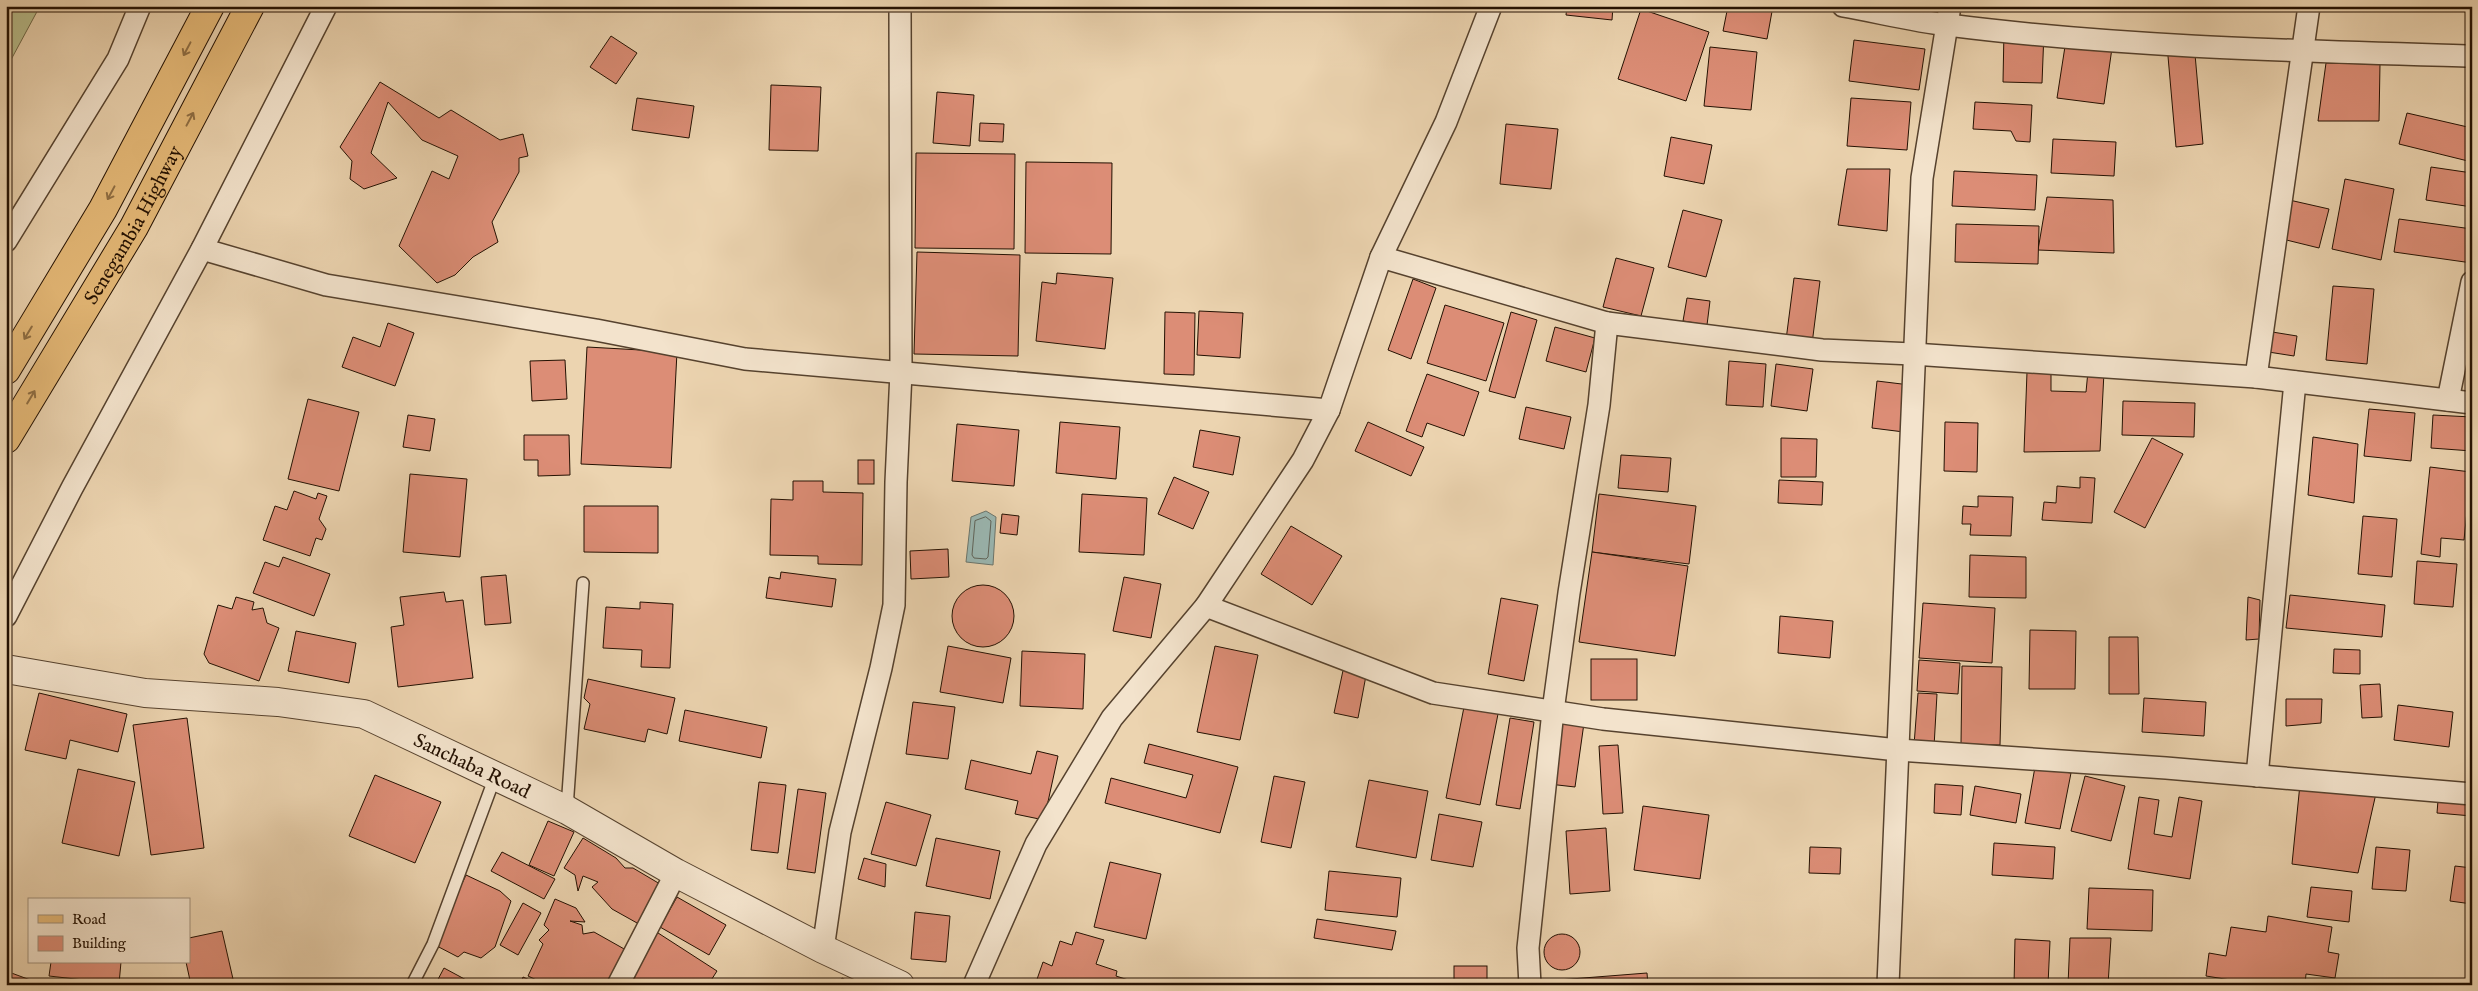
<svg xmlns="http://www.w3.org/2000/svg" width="2478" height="991" font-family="'IM FELL English',serif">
<rect width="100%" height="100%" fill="#ecd4b0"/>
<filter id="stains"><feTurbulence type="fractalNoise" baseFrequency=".004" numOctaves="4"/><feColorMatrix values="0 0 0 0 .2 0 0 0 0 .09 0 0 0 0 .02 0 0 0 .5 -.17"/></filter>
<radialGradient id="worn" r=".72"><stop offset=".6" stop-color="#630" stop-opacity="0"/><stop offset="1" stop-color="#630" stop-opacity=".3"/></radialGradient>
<polygon fill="#b8bd8b" stroke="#6e6746" points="6,6 40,6 6,69"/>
<polygon fill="#9ab7b2" stroke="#6b756c" points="986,511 996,517 993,565 966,562 971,517"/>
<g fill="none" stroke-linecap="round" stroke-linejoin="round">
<polygon stroke="#5f645a" stroke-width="1" points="986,517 991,521 988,557 986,559 974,558 972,555 975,521"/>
</g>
<g fill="#dc8d76" stroke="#241102">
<polygon points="1567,6 1613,6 1612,20 1566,15"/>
<polygon points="1728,6 1773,6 1767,39 1723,31"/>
<polygon points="1641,9 1709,32 1686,101 1618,79"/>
<polygon points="2004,30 2044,32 2042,83 2003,82"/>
<polygon points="611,36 637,53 616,84 590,67"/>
<polygon points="1854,40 1925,49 1919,90 1849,81"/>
<polygon points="2066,40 2112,48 2104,104 2057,98"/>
<polygon points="2194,43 2203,144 2176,147 2167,45"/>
<polygon points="1710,47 1757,52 1751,110 1704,106"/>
<polygon points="2326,63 2380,64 2379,121 2318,121"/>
<polygon points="380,82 439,118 451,110 500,140 523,134 528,156 519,158 519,172 492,222 498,242 473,257 455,275 437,283 399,246 432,171 449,179 458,156 422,140 388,102 371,153 397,178 364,189 350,179 352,161 340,147"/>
<polygon points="771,85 821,87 818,151 769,150"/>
<polygon points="937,92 974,95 970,146 933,143"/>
<polygon points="637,98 694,106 689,138 632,130"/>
<polygon points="1851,98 1911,102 1907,150 1847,146"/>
<polygon points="1975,102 2032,105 2030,142 2016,141 2011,131 1973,129"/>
<polygon points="2407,113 2472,128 2472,162 2399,144"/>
<polygon points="980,123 1004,124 1003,142 979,141"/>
<polygon points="1506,124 1558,129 1551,189 1500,184"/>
<polygon points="1671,137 1712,145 1704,184 1664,176"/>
<polygon points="2053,139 2116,142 2114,176 2051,173"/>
<polygon points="916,153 1015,154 1014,249 915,248"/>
<polygon points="1026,162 1112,163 1111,254 1025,253"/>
<polygon points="2431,167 2472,173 2472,207 2426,200"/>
<polygon points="1847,169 1890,169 1887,231 1838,225"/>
<polygon points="1954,171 2037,175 2035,210 1952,206"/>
<polygon points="2345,179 2394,189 2381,260 2332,249"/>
<polygon points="2047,197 2113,200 2114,253 2038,250"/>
<polygon points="2276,197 2329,209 2319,248 2266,235"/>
<polygon points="1683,210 1722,220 1706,277 1668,267"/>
<polygon points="2399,219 2472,229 2472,263 2394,252"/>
<polygon points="1956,224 2039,226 2038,264 1955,262"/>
<polygon points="917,252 1020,255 1018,356 914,354"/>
<polygon points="1616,258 1654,268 1641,316 1603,307"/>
<polygon points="1057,273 1113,278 1105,349 1036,341 1042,282 1056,284"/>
<polygon points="1794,278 1820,281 1812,344 1786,340"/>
<polygon points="1413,279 1436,288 1411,359 1388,350"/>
<polygon points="2333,286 2374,289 2367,364 2326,360"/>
<polygon points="1687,298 1710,301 1707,325 1683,321"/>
<polygon points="1445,305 1504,323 1486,381 1427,363"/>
<polygon points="1199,311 1243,313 1240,358 1197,355"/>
<polygon points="1165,312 1195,313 1194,375 1164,374"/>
<polygon points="1511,312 1537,320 1515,398 1489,391"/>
<polygon points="388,323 414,333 395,386 342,367 353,337 380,347"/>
<polygon points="1555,327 1595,338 1586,372 1546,361"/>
<polygon points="2266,331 2297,336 2294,356 2262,351"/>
<polygon points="587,347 677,352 671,468 581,464"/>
<polygon points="565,360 567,399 532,401 530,361"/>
<polygon points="1729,361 1766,364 1763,407 1726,405"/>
<polygon points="1776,364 1813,369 1807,411 1771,406"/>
<polygon points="2088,371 2104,372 2100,451 2024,452 2027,372 2051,372 2051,391 2086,392"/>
<polygon points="1427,374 1479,392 1464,436 1427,423 1422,437 1406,431"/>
<polygon points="1877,381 1910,385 1904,432 1872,428"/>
<polygon points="308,399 359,412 339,491 288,479"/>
<polygon points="2123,401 2195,403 2194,437 2122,435"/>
<polygon points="1526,407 1571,417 1564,449 1519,439"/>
<polygon points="2369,409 2415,413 2411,461 2364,456"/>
<polygon points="408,415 435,419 430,451 403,447"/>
<polygon points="2433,415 2472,417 2472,451 2431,448"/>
<polygon points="1060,422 1120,427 1116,479 1056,473"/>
<polygon points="1368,422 1424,447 1411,476 1355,451"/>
<polygon points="1945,422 1978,423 1977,472 1944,471"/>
<polygon points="957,424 1019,430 1014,486 952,481"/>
<polygon points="1200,430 1240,437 1233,475 1193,467"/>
<polygon points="524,435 569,435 570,475 538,476 538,460 524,460"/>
<polygon points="2313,437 2358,444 2354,503 2308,495"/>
<polygon points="1781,438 1817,439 1816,477 1781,477"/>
<polygon points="2152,438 2183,454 2145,528 2114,512"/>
<polygon points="1621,455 1671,458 1668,492 1618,488"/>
<rect x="858" y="460" width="16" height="24"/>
<polygon points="2430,467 2471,472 2464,540 2441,538 2440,557 2421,554"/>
<polygon points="410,474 467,479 460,557 403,552"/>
<polygon points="1174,477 1209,492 1193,529 1158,514"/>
<polygon points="2080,477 2095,478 2092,523 2042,520 2044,502 2056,503 2057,486 2080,488"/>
<polygon points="1779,480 1823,482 1822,505 1778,503"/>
<polygon points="793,481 823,481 823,492 863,493 862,565 818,564 818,556 770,555 771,499 793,500"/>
<polygon points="294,491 316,499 318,493 327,496 319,519 326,529 322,540 316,538 310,556 263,540 275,506 287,510"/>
<polygon points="1082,494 1147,498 1144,555 1079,552"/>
<polygon points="1599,494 1696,506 1689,564 1592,552"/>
<polygon points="1978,496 2013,497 2011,536 1970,535 1971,524 1962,524 1963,506 1978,507"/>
<polygon points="584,506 658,506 658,553 584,552"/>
<polygon points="1002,514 1019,516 1017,535 1000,533"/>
<polygon points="2363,516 2397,519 2392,577 2358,574"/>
<polygon points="1291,526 1342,556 1312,605 1261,574"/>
<polygon points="948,549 949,577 911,579 910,551"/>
<polygon points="1592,552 1688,566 1675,656 1579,642"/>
<polygon points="1970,555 2026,557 2026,598 1969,597"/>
<polygon points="283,557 330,574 314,616 253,593 265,562 279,567"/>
<polygon points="2417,561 2457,564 2453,607 2414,604"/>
<polygon points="781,572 836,579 832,607 766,598 769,577 780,579"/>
<polygon points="506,575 511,623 485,625 481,577"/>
<polygon points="1124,577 1161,584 1151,638 1113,631"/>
<circle cx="983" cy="616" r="31"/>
<polygon points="444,592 446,602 463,600 473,678 398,687 391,627 404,625 400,597"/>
<polygon points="2290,595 2385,605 2382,637 2286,628"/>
<polygon points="236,597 254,602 252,610 263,608 267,623 279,628 259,681 209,663 204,654 218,605 232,609"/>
<polygon points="2248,597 2260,600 2259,639 2246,640"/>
<polygon points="1501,598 1538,605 1524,681 1488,674"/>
<polygon points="640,602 673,604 670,668 641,667 642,650 603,648 606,607 640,609"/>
<polygon points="1923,603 1995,608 1992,663 1919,658"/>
<polygon points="1780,616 1833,621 1830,658 1778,653"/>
<polygon points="2030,630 2076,631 2075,689 2029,689"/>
<polygon points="296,631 356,643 349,683 288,671"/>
<polygon points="2109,637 2138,637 2139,694 2109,694"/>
<polygon points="948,646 1011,658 1003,703 940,692"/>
<polygon points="1215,646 1258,655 1240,740 1197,732"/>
<polygon points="2334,649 2360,650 2360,674 2333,673"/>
<polygon points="1022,651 1085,654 1083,709 1020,706"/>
<rect x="1591" y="659" width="46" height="41"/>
<polygon points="1919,660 1960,663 1958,694 1917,691"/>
<polygon points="1345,661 1368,665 1358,718 1334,713"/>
<polygon points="1962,666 2002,667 2000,745 1961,744"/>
<polygon points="588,679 675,698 667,734 648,729 645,742 584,729 590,704 584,698"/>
<polygon points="2380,684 2382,717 2362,718 2360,685"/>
<polygon points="39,693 127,714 118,752 70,740 66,759 25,750"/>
<polygon points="1918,693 1937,694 1934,747 1914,745"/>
<polygon points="2144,698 2206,702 2204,736 2142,732"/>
<polygon points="2286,699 2322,699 2321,723 2286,726"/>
<polygon points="913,702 955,707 948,759 906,754"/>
<polygon points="1465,702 1499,709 1480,805 1446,798"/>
<polygon points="2398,705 2453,712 2449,747 2394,740"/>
<polygon points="685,710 767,727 761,758 679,741"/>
<polygon points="187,718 204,848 151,855 133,725"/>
<polygon points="1510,718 1534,722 1520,809 1496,805"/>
<polygon points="1558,719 1584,723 1575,787 1549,784"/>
<polygon points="1149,744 1238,767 1220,833 1105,803 1111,778 1186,798 1193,775 1144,763"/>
<polygon points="1618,745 1623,813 1603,814 1599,746"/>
<polygon points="1037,751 1058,756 1044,820 1015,814 1018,801 965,789 971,760 1031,774"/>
<polygon points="2035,767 2071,773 2060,829 2025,823"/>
<polygon points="78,769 135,782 119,856 62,843"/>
<polygon points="375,775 441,802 415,863 349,836"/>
<polygon points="1274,776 1305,782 1291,848 1261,842"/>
<polygon points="2085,776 2125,786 2111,841 2071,831"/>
<polygon points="1369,780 1428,791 1416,858 1356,847"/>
<polygon points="759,782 786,785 778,853 751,850"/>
<polygon points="1935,784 1963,786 1961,815 1934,813"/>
<polygon points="2300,784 2377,789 2358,873 2292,864"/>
<polygon points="1975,786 2021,794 2016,823 1970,815"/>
<polygon points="2439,788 2472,791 2472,816 2437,813"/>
<polygon points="798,789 826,793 815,873 787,869"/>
<polygon points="2139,797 2159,800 2154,834 2172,837 2179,797 2202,801 2190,879 2128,869"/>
<polygon points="886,802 931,815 916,866 871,854"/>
<polygon points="1643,806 1709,815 1700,879 1634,870"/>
<polygon points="1439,814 1482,822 1473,867 1431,860"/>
<polygon points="548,821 574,832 554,876 529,865"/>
<polygon points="1606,828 1610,891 1570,894 1566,831"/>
<polygon points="583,838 616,858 625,868 633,868 660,884 646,928 612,909 592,887 598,882 583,876 578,891 575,875 564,868"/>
<polygon points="936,838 1000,851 990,899 926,886"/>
<polygon points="1994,843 2055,847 2053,879 1992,875"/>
<polygon points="1810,847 1841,848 1840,874 1809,873"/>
<polygon points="2376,847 2410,850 2406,891 2372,889"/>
<polygon points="502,852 555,879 544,899 491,871"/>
<polygon points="864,858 886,864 885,887 858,879"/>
<polygon points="1110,862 1161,874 1146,939 1094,927"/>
<polygon points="2455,866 2472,868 2472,904 2450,901"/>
<polygon points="1329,871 1401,878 1397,917 1325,910"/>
<polygon points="466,875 500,891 511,901 495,947 481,958 464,952 458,957 433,944"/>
<polygon points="2311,887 2352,891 2349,922 2307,917"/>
<polygon points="2089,888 2153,890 2152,931 2087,929"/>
<polygon points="677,897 726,925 709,955 660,927"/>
<polygon points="555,899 576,908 585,922 570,921 582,925 583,934 594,932 626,950 606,985 547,985 528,976 543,944 539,940 549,930 544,925"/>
<polygon points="523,903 541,913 518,955 500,945"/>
<polygon points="915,912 950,916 946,962 911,959"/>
<polygon points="2268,916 2332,927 2328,952 2339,954 2335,978 2306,974 2305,985 2262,985 2206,976 2209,953 2226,956 2231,927 2266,932"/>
<polygon points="1317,919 1396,931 1392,950 1314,938"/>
<polygon points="222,931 233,979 208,985 191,985 186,962 189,962 189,938"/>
<polygon points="655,931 717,971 708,985 620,985"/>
<polygon points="1076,932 1104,940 1096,964 1117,971 1116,976 1144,985 1035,985 1043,962 1052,966 1060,941 1072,945"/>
<circle cx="1562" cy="952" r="18"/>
<polygon points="2070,938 2111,938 2108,985 2068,985"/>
<polygon points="2015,939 2050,941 2048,985 2014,985"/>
<polygon points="51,962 121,962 119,984 49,976"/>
<rect x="1454" y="966" width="33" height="19"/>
<polygon points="444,968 470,982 470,985 435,985"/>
<polygon points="6,971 44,985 6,985"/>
<polygon points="1647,973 1648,985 1559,985 1558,980"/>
<polygon points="523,977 540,985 520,985"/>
<polygon points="842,978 855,985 839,985"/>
</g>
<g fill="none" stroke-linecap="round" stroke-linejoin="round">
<defs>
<g id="service">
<polyline points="567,808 583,583"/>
<polyline points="412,985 433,944 495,777"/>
</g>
<g id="minor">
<path d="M1843,6C1878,12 1913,21 1948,25C2121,47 2297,51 2472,56"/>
<polyline points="6,241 118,59 140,6"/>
<polyline points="202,249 326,285 596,330 745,359 1329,410"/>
<polyline points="1381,257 1607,323 1822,350 1913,354 2256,377 2472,403"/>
<polyline points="2256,377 2309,6"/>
<polyline points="2448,400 2472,282"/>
<polyline points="1206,606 1433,693 1603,719 1898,750 2166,768 2472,794"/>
<polyline points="6,616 72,488 202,249 326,6"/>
<polyline points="2257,776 2295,382"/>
<polyline points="823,949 840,832 881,668 894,605 896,482 901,372 900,6"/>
<polyline points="618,985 676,873"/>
<polyline points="974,985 1036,844 1112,718 1206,606 1303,460 1329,410 1381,257 1446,122 1491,6"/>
<polyline points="1530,985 1528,948 1553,711 1569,593 1599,405 1607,323"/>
<polyline points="1888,985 1922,178 1950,6"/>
</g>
<g id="tertiary">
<path id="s1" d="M6,669L145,693L278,702L364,714L567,810L676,873L823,949L900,985"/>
</g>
<g id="primary">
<polyline points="6,370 103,209 210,6"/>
<path id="s2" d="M6,439L134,227L250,6"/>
</g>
</defs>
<use href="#service" stroke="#56422e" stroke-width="14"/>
<use href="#minor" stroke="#56422e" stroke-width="24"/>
<use href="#tertiary" stroke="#56422e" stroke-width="30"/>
<use href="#primary" stroke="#241102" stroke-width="30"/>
<use href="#service" stroke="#f3e3cc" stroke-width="11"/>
<use href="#minor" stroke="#f3e3cc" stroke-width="21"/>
<use href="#tertiary" stroke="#f3e3cc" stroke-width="28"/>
<use href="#primary" stroke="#e6ba78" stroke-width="28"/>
</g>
<defs><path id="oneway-shaft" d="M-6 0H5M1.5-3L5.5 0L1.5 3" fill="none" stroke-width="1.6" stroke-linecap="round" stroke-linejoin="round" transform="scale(1.25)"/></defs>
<g stroke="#8f6e43">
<use href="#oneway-shaft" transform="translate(187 49) rotate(118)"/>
<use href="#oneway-shaft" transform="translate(190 119) rotate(-62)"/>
<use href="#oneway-shaft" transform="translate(111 193) rotate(118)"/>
<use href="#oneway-shaft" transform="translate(28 333) rotate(121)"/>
<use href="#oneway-shaft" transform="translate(31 397) rotate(-59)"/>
</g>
<g text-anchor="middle" stroke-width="4" stroke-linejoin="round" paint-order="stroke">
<g font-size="20" fill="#241102" stroke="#f3e3cc">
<text dy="7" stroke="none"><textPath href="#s2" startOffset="249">Senegambia Highway</textPath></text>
<text dy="7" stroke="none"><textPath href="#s1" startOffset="481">Sanchaba Road</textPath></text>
</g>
</g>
<rect width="2478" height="991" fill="none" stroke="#ecd4b0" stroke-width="25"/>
<rect x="8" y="8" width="2463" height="976" fill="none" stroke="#241102" stroke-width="2.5"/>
<rect x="12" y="12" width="2453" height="966" fill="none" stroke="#241102"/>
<rect x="28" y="898" width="162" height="65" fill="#f3e3cc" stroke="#a08f7b"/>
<rect x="38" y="915" width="25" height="8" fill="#e6ba78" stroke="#a08f7b"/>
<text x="72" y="924" font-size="15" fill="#241102">Road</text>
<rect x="38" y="936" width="25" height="15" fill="#dc8d76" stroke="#a08f7b"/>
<text x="72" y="948" font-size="15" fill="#241102">Building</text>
<rect width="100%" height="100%" filter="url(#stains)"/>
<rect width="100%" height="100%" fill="url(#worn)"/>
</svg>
